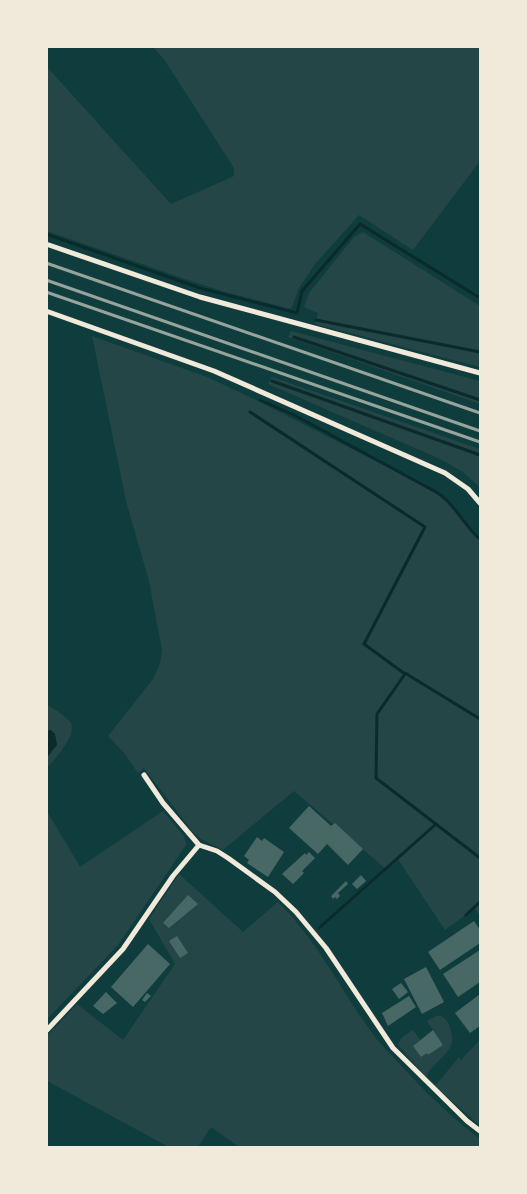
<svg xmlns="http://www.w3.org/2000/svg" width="527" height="1194" font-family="Manrope,sans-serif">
<rect width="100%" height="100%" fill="#0f3d3e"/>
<g fill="#244646">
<polygon points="153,47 480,47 480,161 413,250 359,215 315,264 299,288 291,309 225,292 182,278 47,231 47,67 171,204 234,176 234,168 164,59"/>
<polygon points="363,232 480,306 480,367 315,324 318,313 304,307 309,293 354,237"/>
<polygon points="291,331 480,381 480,404 288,337"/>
<polygon points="92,336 207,377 258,401 397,472 435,493 449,504 469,529 480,538 480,917 475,908 445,930 397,858 386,869 294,791 223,850 201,839 192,831 144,768 138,773 124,753 108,736 153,679 160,663 162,650 149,581 126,501"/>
<polygon points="272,377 480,449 480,487 463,472 440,459 268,384"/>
<path d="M46,704C54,709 65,715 70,722C78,733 57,756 50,765L47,766V757L51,753V730L47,731Z"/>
<polygon points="47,811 80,867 163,811 184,836 186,845 118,945 47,1019"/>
<path d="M179,874L243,932L278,902C317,940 340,989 372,1033C379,1043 388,1051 396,1060C422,1089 450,1116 480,1139V1147H239L211,1127L198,1147H169L47,1081L46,1037L77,1004L123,1040L175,964L149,919Z"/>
<path d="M436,1016H441C448,1020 449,1024 451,1032C458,1052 433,1060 426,1077L398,1045C400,1037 407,1034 413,1030L420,1040L413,1046L421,1057L427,1053L428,1055L443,1045L427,1021Z"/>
<polygon points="480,1040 480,1126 435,1086 459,1057 461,1060"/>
</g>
<polygon fill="#0a2a2b" points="51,730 55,734 57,745 47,757 47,731"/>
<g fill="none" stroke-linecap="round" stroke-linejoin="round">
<g stroke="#0a2a2b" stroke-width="3">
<polyline points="46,234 200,288 297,313 302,291 360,224 480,298"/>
<polyline points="316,320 480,352"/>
<polyline points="294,337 480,400"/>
<polyline points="272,381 480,455"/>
<path d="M260,400L294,415L438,493C456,505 464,526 480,539"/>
<polyline points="250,412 425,527 364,644 405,674 377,714 376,778 480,858"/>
<polyline points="405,673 480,719"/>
<polyline points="466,915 480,902"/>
<polyline points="319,928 436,824"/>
</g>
</g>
<g fill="#486865">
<polygon points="309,806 331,826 335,823 363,849 348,865 327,844 318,854 289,828"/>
<polygon points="257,837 262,841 264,838 284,852 268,877 247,863 249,860 244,856"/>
<polygon points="309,852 315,858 302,871 304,873 293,884 282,874 305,853 306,855"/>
<polygon points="361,875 366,881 357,889 352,884"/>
<polygon points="346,881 348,884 338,893 340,896 337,899 335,897 333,899 331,896"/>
<polygon points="188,895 198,904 169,928 163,923"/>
<polygon points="474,921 480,930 480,943 440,970 428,952"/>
<polygon points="177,936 188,953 180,958 169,941"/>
<polygon points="148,944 170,964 133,1007 111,987"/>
<polygon points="480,950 480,982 458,997 443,974"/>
<polygon points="426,967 444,1002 422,1014 404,979"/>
<polygon points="401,983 408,992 399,999 392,989"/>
<polygon points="106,992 117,1003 103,1014 93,1006"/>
<polygon points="147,993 151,996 145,1002 142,1000"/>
<polygon points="480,994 480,1026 470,1033 455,1013"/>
<polygon points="409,996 416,1007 388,1026 382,1013"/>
<polygon points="433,1030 443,1045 428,1055 427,1053 421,1057 413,1046"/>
</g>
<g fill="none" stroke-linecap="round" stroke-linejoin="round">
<g stroke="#f1e9da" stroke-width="5">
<polyline points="46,244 200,297 480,373"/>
<polyline points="46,311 214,371 445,473 468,489 480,503"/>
<polyline points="144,775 163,803 199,845"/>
<polyline points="46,1031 123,949 173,876 199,845 217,851 228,858 275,892 296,912 326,948 393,1048 467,1121 480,1131"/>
</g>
<g stroke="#97a49c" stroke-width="3">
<polyline points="46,263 480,413"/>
<polyline points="46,280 480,431"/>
<polyline points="46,292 480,442"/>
</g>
</g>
<rect width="527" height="1194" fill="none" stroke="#f1e9da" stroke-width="96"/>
</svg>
